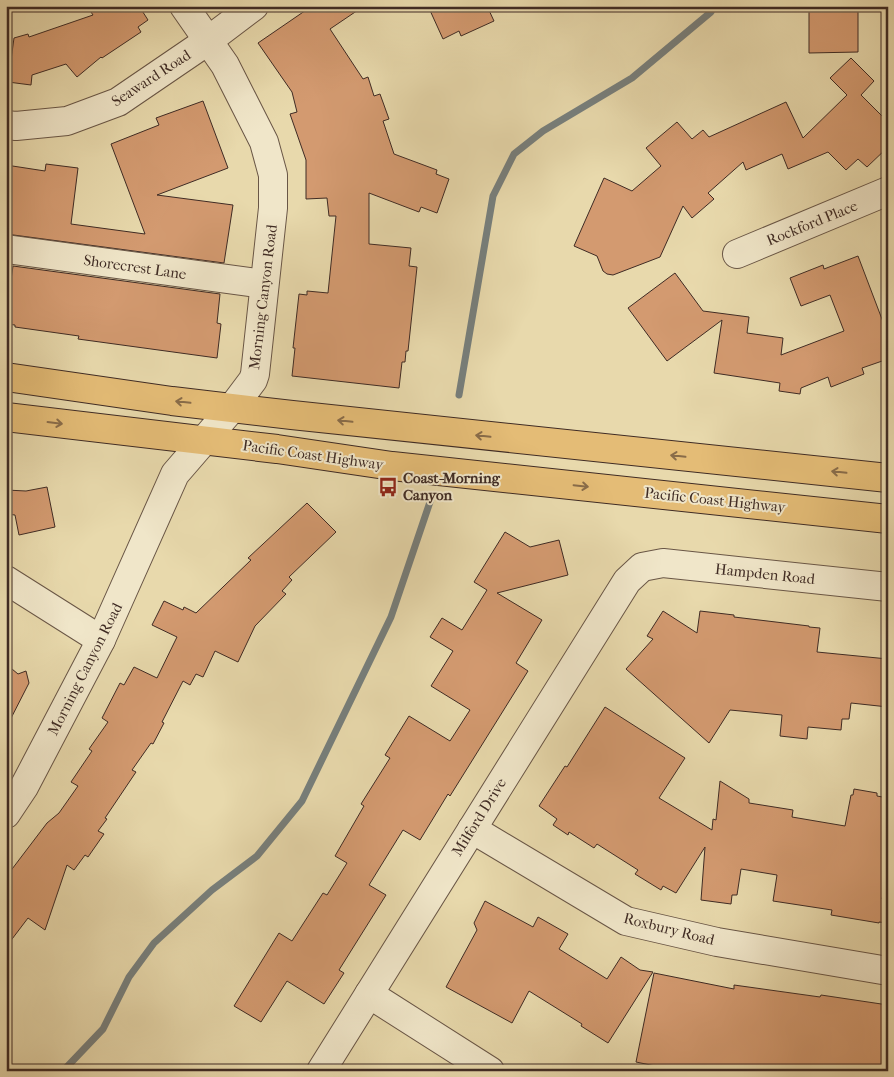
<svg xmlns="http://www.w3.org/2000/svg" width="894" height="1077" font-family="'IM FELL French Canon',serif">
<rect width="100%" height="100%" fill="#e8d9ac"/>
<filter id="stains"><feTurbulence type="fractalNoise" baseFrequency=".004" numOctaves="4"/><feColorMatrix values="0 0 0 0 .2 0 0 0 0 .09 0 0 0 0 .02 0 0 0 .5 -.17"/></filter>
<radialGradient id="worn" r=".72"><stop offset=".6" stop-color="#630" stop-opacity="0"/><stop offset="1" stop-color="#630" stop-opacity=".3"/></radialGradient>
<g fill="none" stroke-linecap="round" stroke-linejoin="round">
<g stroke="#777f7c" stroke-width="7">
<polyline points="459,395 493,196 514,154 543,131 632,78 711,12 714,6"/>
<polyline points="63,1071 103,1029 129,977 154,943 212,890 257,856 302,801 391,617 431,499"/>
</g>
</g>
<g fill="#d39a70" stroke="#3f2b24">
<polygon points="87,6 139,6 148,20 138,27 141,32 102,58 101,57 77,77 66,64 32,75 31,85 8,82 14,38 28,34 29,37 93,15"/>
<polygon points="312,6 364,6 330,29 363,79 368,77 374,96 380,94 389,119 383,121 394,154 437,170 436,174 449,179 437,213 421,207 419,212 369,193 369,244 411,248 409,266 417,267 408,351 406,351 405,362 402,362 399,388 292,376 295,348 293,348 299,294 307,295 307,291 328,293 336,216 329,216 327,198 306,199 306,160 290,114 297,112 292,92 258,43"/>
<polygon points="428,6 487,6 494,21 461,36 459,31 443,39"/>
<polygon points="809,6 858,6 858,52 809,53"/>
<polygon points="851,58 874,81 861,95 888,122 888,147 867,167 858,159 846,170 828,152 788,169 782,154 746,170 743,162 708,193 714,199 692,218 683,206 660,257 613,275 607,274 603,271 597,256 574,246 604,178 632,191 661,166 646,148 677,122 692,139 703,130 709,137 786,102 803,138 847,95 830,78"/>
<polygon points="203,101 228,168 157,195 233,205 224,263 6,234 6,165 45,171 46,164 78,168 71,224 145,234 111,144 159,125 156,118"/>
<polygon points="858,256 888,335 888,359 862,368 864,374 831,387 828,377 801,388 800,394 779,391 780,383 714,373 722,320 667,361 628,308 675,273 703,311 749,317 747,333 783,338 781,355 844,331 830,295 801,306 790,278 823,265 824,269"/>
<polygon points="13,266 220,294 217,323 221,324 217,358 78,339 79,336 15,327 15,325 6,324 6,298 8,285 10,286"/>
<polygon points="47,487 55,527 19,535 15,515 6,514 6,490 26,491"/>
<polygon points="307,503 336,532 289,577 292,580 282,591 286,594 255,626 238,662 215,651 203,677 196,674 190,685 183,681 162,722 164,723 153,744 151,743 132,770 136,772 105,818 107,819 98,831 104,834 88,857 85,855 74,870 67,865 45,930 28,918 6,947 6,877 47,823 59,813 78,786 71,782 92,751 89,749 108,722 102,718 120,683 124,685 134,667 157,678 177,637 152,625 164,601 183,610 184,607 196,613 251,560 248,558"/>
<polygon points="505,532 530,547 559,540 568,575 497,593 542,620 516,663 528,671 450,796 448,794 420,840 403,830 369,885 386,895 339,970 344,973 324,1004 287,981 261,1022 234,1006 279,933 292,941 323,893 327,895 347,863 335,856 364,806 361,804 390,758 385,755 409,716 450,741 470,710 431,686 453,651 430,637 442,618 462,630 487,590 474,582"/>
<polygon points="663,611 697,633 700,611 734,615 734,617 809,626 809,627 820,628 817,652 888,659 888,707 851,703 849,719 842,719 841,730 808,727 807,739 780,736 782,715 730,710 709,743 626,669 653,639 647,636"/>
<polygon points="6,664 18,674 26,671 29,683 6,728"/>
<polygon points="605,707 685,758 659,798 712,830 713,819 716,820 720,781 749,799 749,803 793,810 792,817 845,826 851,795 853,795 854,789 877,793 877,796 888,798 888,871 882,899 888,900 888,923 879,922 879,923 831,915 832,910 773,901 777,875 741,869 737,895 732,895 731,904 701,900 705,847 676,893 663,886 661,890 635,874 638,870 597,844 594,848 569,832 568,835 553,825 557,819 539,806 565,766 567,767"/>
<polygon points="485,901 533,927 538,917 568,934 559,949 607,979 621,957 640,970 653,972 608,1043 581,1026 582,1024 529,991 512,1023 446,987 477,930 474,923"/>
<polygon points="654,973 734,989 734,985 820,997 821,995 888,1005 888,1048 884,1071 664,1071 665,1068 636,1062"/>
</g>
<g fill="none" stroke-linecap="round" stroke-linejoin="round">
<defs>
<g id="minor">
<polyline points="6,125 16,126 67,121 118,102 209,40 254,6"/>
<polyline points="6,249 264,284"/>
<polyline points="737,254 888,191"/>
<polyline points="6,580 101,640"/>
<polyline points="6,814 24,787 101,640 175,474 232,408 253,380 255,374 273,208 273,175 264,142 225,65 184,6"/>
<polyline points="472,829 626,921 717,942 888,971"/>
<polyline points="369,994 490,1071"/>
<polyline points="321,1071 627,581 642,567 663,563 888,587"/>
</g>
<g id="highway">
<polyline points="6,377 172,401 292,415 888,478"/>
<polyline points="6,417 277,449 392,466 888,519"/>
</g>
</defs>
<use href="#minor" stroke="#695646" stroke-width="30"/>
<use href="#highway" stroke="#3f2b24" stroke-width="30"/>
<use href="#minor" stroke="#f0e6c9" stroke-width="28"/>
<use href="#highway" stroke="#e4bc76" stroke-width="28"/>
</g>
<defs><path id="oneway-shaft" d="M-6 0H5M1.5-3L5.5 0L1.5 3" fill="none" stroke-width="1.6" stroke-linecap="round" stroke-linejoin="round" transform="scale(1.25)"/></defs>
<g stroke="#896c49">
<use href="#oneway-shaft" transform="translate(183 402) rotate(-174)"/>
<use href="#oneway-shaft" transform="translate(345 421) rotate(-174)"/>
<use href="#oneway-shaft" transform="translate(55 423) rotate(7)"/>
<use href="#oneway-shaft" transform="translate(483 436) rotate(-174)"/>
<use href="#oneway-shaft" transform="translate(678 456) rotate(-174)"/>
<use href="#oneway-shaft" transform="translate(839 472) rotate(-174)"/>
<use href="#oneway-shaft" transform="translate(581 486) rotate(6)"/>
</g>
<defs>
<symbol id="bus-bare" viewBox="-9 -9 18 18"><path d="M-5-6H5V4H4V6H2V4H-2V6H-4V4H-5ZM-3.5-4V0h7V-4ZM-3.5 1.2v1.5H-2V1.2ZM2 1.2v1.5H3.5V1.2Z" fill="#8f2418" stroke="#f0e6c9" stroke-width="2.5" paint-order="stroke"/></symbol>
</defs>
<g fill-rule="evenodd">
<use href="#bus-bare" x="374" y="473" width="28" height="28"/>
</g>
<g text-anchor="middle" stroke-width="4" stroke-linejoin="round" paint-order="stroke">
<g font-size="15" fill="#3f2b24" stroke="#f0e6c9">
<text transform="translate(151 78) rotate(-33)" y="5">Seaward Road</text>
<text transform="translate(812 223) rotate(-22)" y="5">Rockford Place</text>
<text transform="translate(135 267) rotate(8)" y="5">Shorecrest Lane</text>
<text transform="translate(263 297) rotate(-83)" y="5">Morning Canyon Road</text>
<text transform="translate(313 455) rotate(8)" y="5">Pacific Coast Highway</text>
<text transform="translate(715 500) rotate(6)" y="5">Pacific Coast Highway</text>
<text transform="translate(765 574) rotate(6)" y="5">Hampden Road</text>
<text transform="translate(85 669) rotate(-63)" y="5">Morning Canyon Road</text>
<text transform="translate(479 817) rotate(-58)" y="5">Milford Drive</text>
<text transform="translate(669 929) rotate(14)" y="5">Roxbury Road</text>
</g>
<g font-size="15" font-weight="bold" fill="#3f2b24" stroke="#f0e6c9" text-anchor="start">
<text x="403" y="483">Coast-Morning<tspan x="403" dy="17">Canyon</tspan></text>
</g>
</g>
<rect width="894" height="1077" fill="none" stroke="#e8d9ac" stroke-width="25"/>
<rect x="8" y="8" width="879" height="1062" fill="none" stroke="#3f2b24" stroke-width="2.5"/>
<rect x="12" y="12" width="869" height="1052" fill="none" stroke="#3f2b24"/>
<rect width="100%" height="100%" filter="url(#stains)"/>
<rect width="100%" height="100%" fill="url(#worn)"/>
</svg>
